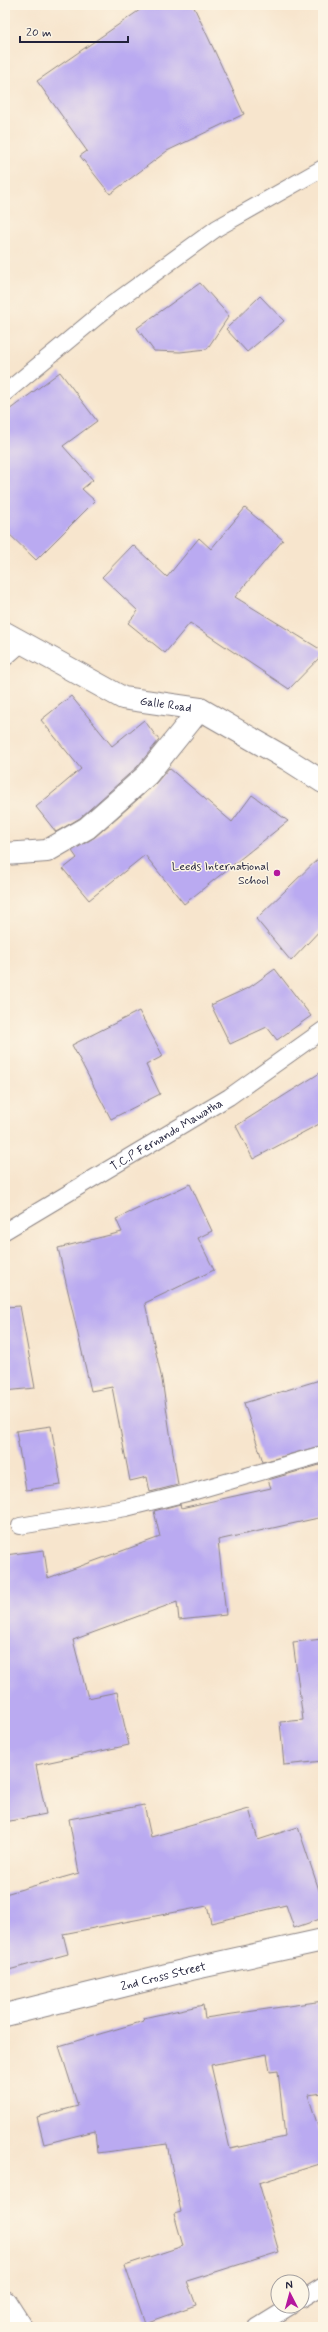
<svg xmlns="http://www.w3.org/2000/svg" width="328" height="2332" font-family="Mynerve,sans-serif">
<rect width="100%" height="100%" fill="#fcf5e5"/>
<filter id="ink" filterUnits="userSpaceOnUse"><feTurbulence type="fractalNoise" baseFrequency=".025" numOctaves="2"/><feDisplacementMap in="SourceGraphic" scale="8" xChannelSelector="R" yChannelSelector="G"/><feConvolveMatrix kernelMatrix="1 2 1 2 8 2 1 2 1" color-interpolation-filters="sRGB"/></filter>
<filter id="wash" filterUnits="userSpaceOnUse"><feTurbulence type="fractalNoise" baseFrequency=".012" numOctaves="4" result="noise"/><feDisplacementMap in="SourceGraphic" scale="16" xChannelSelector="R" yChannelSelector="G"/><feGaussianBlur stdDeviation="0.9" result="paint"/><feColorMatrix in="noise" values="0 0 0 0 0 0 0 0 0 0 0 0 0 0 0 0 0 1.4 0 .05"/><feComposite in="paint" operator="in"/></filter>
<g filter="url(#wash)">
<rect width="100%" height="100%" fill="#f7e5cd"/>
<g id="blocks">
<g fill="#baaaf1" fill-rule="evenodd">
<polygon points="147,5 193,5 244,114 167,151 110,194 80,156 87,151 37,81"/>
<polygon points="200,283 229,316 207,349 180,352 154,351 137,328"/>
<polygon points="260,296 284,321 247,352 226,329"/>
<polygon points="60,372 97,421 63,446 93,480 82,489 95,501 36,560 5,530 5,413"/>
<polygon points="245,508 283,540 235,597 323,651 323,654 289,689 190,623 165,653 128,623 138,611 102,577 133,545 167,577 199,538 211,549"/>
<polygon points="71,696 112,746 144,720 159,740 138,766 80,818 56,832 36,807 81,769 41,720"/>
<polygon points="169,768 232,822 252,795 288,821 184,904 145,855 89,900 63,869 77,858 72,851 95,837 155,784"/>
<polygon points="323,854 323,927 291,961 256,919"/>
<polygon points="275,969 311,1016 277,1040 267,1027 230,1044 211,1005 250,987"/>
<polygon points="139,1011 163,1056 146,1065 160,1094 111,1119 72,1045"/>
<polygon points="323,1071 323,1122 253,1159 236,1126"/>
<polygon points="190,1184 212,1231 198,1238 214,1270 145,1303 162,1380 178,1485 150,1492 147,1477 130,1481 112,1387 91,1391 58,1248 122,1232 116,1219"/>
<polygon points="20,1306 35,1388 5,1391 5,1307"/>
<polygon points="323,1379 323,1445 263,1462 244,1403"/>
<polygon points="51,1426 61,1485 26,1490 16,1431"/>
<polygon points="323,1464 323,1517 218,1540 226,1615 179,1620 177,1602 73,1640 88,1698 117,1692 129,1745 36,1765 46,1814 5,1822 5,1555 44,1550 48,1578 160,1537 154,1511 180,1504 181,1508 271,1488 268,1480"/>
<polygon points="323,1639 323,1761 284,1765 280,1722 303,1720 293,1642"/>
<polygon points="144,1805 151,1837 249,1809 258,1840 298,1827 323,1902 323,1918 294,1928 286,1905 211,1923 207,1906 63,1934 68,1954 5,1971 5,1894 79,1873 69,1819"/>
<path d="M323,2001V2093L308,2095L323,2142V2163L259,2183L279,2252L187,2281L196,2305L145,2323L125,2265L183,2246L174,2214L181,2212L167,2144L97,2153L95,2131L44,2144L37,2117L78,2106L59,2046L144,2021L143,2018L203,2005L205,2018ZM267,2054L270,2072L278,2071L285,2137L230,2149L211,2065Z"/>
</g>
</g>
</g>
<g filter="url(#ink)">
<use href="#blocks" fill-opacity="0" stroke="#8c8484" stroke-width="1"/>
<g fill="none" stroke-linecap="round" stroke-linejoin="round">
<defs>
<g id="service">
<polyline points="5,393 111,305 217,228 323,168"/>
<polyline points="5,658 22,643"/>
<path id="s1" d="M5,1231L229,1097L323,1030"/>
<polyline points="20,1526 126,1508 195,1491 323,1454"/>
<polyline points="302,2299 323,2286"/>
<polyline points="257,2327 291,2306"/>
</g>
<g id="minor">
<polyline points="5,854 47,851 87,828 147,775 200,709"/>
<path id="s2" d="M5,2015L191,1969L323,1940"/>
<polyline points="5,2302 21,2327"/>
</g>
<g id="trunk">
<path id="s3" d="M5,633L123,698L200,709L287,759L323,782"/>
</g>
</defs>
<use href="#service" stroke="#8c8484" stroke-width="18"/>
<use href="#minor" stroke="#8c8484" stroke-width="24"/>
<use href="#trunk" stroke="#8c8484" stroke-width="24"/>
<use href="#service" stroke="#fff" stroke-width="16"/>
<use href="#minor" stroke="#fff" stroke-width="22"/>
<use href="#trunk" stroke="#fff" stroke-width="22"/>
</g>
</g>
<circle fill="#b5179e" stroke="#fcf5e5" stroke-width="1.5" cx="277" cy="873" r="4"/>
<g text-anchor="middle" stroke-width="3" stroke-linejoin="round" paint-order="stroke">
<g font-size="12" fill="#22223b" stroke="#fcf5e5">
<text dy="4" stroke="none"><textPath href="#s3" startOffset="178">Galle Road</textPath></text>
<text dy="4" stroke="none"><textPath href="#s1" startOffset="188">T.C.P Fernando Mawatha</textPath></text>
<text dy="4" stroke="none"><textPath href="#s2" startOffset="163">2nd Cross Street</textPath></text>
</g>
<g font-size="12" fill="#22223b" stroke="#fcf5e5" text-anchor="end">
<text x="269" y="870">Leeds International<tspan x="269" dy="14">School</tspan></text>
</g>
</g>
<rect width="328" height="2332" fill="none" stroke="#fcf5e5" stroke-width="20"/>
<g transform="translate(290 2294) rotate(354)"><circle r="19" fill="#fcf5e5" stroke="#a5a1a1"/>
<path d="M0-3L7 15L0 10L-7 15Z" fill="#b5179e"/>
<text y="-6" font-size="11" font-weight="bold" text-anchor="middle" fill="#22223b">N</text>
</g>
<path d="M20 36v6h108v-6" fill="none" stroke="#22223b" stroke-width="2"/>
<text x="26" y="36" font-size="12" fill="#22223b" stroke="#fcf5e5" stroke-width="3" paint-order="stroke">20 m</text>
</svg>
